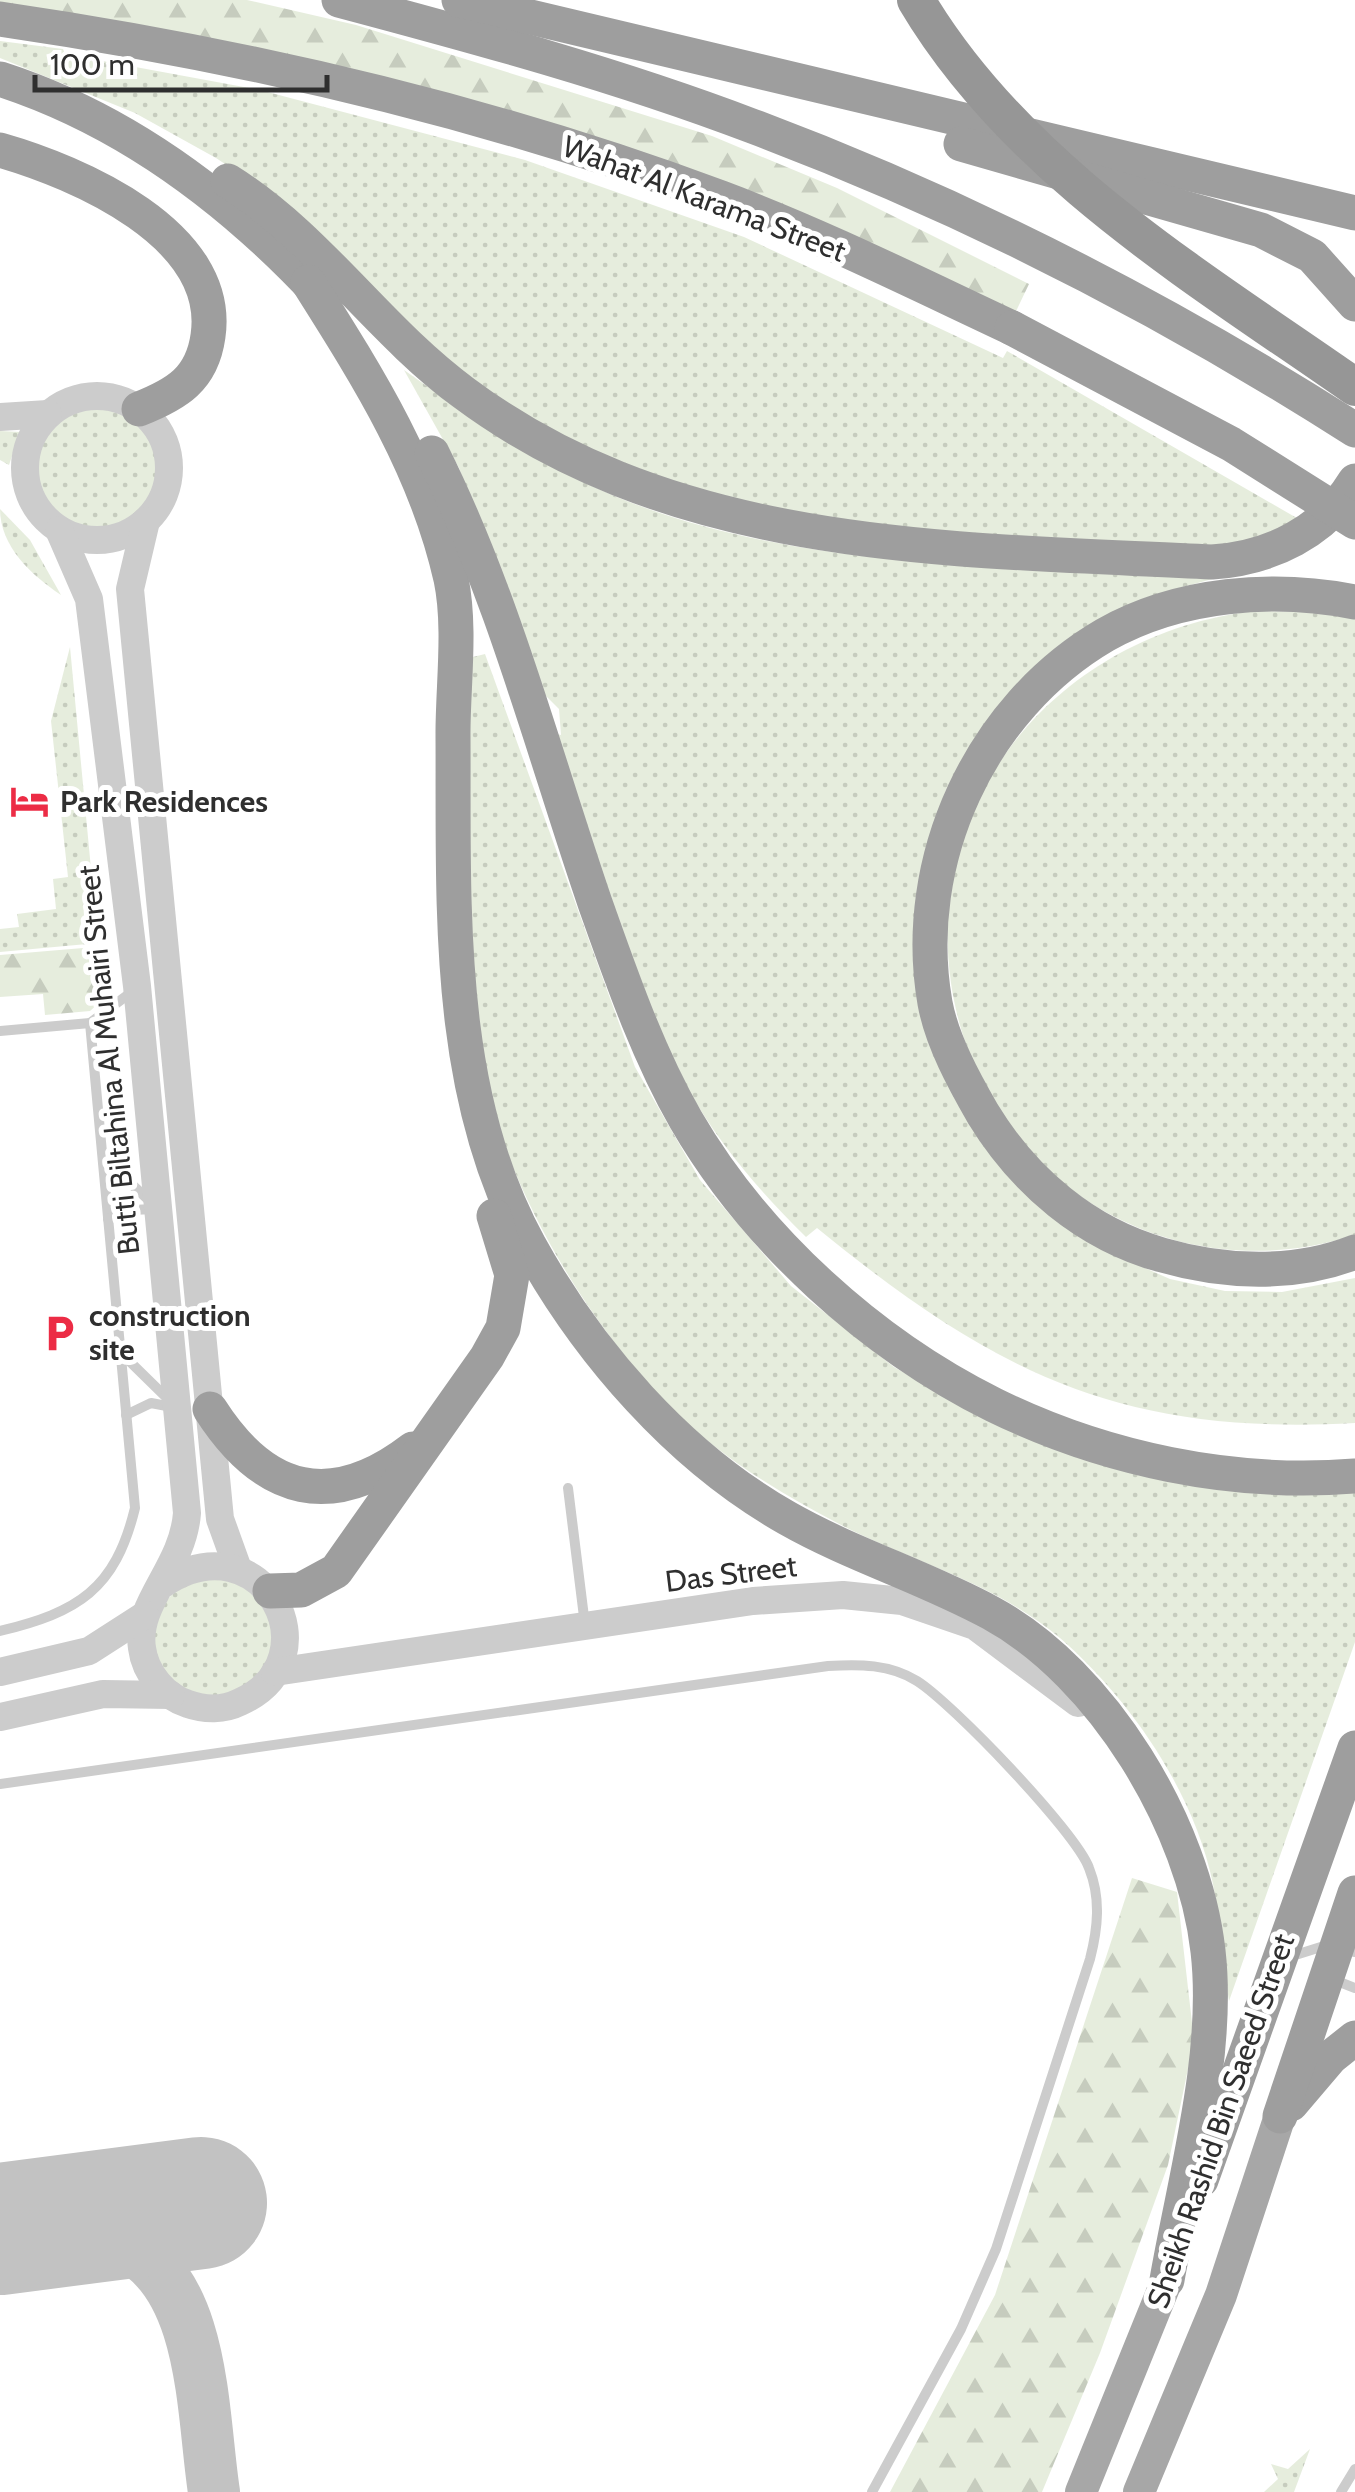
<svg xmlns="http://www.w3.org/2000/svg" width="1355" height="2492" viewBox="0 0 1355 2492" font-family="Cabin,sans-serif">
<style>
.grass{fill:url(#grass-dots)}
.forest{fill:url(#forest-firs)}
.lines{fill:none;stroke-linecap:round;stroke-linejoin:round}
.taxiway{stroke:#c2c2c2;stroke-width:52}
.runway{stroke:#c2c2c2;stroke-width:132}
.service{stroke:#ccc;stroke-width:10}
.tertiary{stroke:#ccc;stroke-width:28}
.primary{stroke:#a7a7a7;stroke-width:32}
.trunk{stroke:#9e9e9e;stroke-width:35}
.trunk-bridge{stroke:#9e9e9e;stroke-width:35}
.motorway-bridge{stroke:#969696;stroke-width:38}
.labels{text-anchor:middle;stroke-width:10;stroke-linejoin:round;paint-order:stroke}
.street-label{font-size:30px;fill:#2f2f2f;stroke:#fff}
.poi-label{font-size:30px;font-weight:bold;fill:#2f2f2f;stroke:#fff;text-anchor:start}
</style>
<defs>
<pattern id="grass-dots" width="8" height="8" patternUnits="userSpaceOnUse" patternTransform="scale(2.5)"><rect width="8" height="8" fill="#e6eddd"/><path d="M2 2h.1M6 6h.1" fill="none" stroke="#c6ccbe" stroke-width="1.8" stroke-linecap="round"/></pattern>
<pattern id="forest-firs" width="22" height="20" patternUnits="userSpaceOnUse" patternTransform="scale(2.5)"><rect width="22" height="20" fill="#e6eddd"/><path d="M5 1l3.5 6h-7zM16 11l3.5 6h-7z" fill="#c6ccbe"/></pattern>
</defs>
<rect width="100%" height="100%" fill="#fff"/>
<g class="grass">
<path d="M0,41L63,49L65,54L260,90L525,160L744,237L1003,358L1007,351L1302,521L1246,548L987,538L781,512L613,464L477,387L255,184L216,158L135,113L0,58Z"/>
<path d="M404,370C477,422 549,471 632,503C813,572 1025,566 1216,578L1161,593L1011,691L974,739L946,790L927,845L926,1020L1095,1246L1170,1279L1225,1291L1282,1292L1355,1278V1423C1120,1436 995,1373 817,1228L806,1237C760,1192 719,1144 688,1089C630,986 593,845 553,733L561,735L559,709L539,689L459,468Z"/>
<circle cx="98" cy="467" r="63"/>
<path d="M0,431L20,432L9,465L0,460Z"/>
<path d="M0,509L30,540L61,595C31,575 0,546 0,509Z"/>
<path d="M1254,611L1315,612L1355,619V1235C1168,1295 980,1179 951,983C923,789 1067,633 1254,611Z"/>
<path d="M70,647L98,943L0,952V929L19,927L17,914L56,909L53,879L68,877L51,721Z"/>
<path d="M485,654L635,1067L700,1180L791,1286L894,1367L973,1412L1355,1489V1642L1229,2001C1223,1962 1220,1922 1213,1884C1194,1792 1131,1700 1060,1638C998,1585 917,1563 845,1527C782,1495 715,1454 666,1403C587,1320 517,1204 488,1093C454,957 469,797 469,658Z"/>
<circle cx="213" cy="1637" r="59"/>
<path d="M1310,2449L1294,2492H1264L1278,2479L1271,2464L1288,2469Z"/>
</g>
<g class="forest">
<path d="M0,0H247L356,25L712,136L837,188L1029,284L1007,330L731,197L0,13Z"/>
<path d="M95,947L99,1003L90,1011L45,1015L43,994L0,997V955Z"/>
<path d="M1132,1878L1177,1892L1194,2040L1168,2165L1100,2353L1042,2492H890L995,2295Z"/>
</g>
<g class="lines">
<path class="taxiway" d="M44,2223C72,2229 101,2233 126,2246C206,2285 202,2415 214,2492"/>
<path class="runway" d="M0,2229L201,2203"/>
<g class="service">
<path d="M90,1023L133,991"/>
<path d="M0,1031L90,1023L135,1508C115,1590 78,1612 0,1631"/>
<path d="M103,1158L153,1204"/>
<path d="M108,1219L129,1210L157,1209"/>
<path d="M120,1352L171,1402"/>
<path d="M126,1415L151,1403L172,1407"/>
<path d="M568,1488L585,1625"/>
<path d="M0,1784L828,1666C859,1664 890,1664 917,1681C952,1703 1076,1832 1089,1868C1101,1898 1098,1928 1090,1959L996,2249L961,2329L872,2492"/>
<path d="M1289,1957L1324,1946L1355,1952"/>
<path d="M1332,1979L1355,1988"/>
<path d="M1341,2492L1355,2469"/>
</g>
<g class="tertiary">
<circle cx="97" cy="468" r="72"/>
<path d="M0,417L48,414"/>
<path d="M146,521L130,589L220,1519L238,1569"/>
<path d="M59,530L89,599L137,986L187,1513C183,1568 135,1603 142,1648C145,1673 165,1697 188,1704C205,1710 224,1710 240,1702C336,1659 263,1517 163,1584"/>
<path d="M0,1672L89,1651L145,1615"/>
<path d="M275,1672L753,1601L843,1595L902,1601L975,1626L1078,1703"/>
<path d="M0,1717L103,1694L171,1695"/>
</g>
<g class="primary">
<path d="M1081,2492L1167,2280"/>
<path d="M1139,2492L1221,2295L1280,2116"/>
</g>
<g class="trunk">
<path d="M339,0C478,37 618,75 752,126C963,205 1166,309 1355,430"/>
<path d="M459,0L1355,213"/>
<path d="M0,19C246,55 488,111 721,198C820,235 916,283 1012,328"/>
<path d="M0,79C127,120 232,200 322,297"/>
<path d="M961,144L1261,230L1312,256L1355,304"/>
<path d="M0,150C77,172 223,234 208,336C202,379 177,394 139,409"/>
<path d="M228,181C319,238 378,330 464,393C680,554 956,549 1212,562C1271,558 1324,532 1355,481"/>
<path d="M308,282C368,377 426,468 451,579C461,627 453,685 453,733C454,903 444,1091 529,1245C588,1352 679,1457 787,1518C852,1555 925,1577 991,1613C1103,1674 1194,1826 1208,1951C1220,2055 1185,2177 1167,2280"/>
<path d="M432,453C503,595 544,754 595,903C621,976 647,1052 686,1120C755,1239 871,1344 994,1405C1104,1459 1232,1486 1355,1476"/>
<path d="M1355,602C1274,586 1179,593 1105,635C980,708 910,861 935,1003C942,1041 964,1081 983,1114C1024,1181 1086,1234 1162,1255C1224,1273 1294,1276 1355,1252"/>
<path d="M210,1409C265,1495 332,1511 413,1449"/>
<path d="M270,1591L301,1590L336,1571L487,1357L503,1328L512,1275L494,1216"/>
<path d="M1291,2104L1331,2057L1355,2038"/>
<path d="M1280,2116L1355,1893"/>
<path d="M1201,2180L1355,1748"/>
</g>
<path class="trunk-bridge" d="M1012,328L1231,444L1355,522"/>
<path class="motorway-bridge" d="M916,0C1016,169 1198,277 1355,387"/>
</g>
<defs>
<symbol id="hotel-bare" viewBox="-9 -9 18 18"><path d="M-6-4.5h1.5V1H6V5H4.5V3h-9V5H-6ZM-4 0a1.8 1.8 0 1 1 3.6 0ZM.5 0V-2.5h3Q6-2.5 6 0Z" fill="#ec2c45" stroke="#fff" stroke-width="2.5" paint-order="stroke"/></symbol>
<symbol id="parking-bare" viewBox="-9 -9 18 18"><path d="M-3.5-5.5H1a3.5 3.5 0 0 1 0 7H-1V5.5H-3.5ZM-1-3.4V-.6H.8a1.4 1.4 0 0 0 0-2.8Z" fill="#ec2c45" stroke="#fff" stroke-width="2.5" paint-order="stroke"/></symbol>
</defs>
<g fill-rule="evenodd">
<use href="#hotel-bare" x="2" y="774" width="55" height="55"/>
<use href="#parking-bare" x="32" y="1306" width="55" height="55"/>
</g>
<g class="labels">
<g class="street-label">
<text transform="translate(704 199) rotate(21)" y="10">Wahat Al Karama Street</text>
<text transform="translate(109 1060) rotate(-96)" y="10">Butti Biltahina Al Muhairi Street</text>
<text transform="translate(731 1574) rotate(-7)" y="10">Das Street</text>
<text transform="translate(1221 2121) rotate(-71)" y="10">Sheikh Rashid Bin Saeed Street</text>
</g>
<g class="poi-label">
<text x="60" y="812">Park Residences</text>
<text x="89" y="1326">construction<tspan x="89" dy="34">site</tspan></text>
</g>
</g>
<path d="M35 75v15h292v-15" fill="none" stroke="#2f2f2f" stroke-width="5"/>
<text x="50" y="75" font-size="30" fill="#2f2f2f" stroke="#ffffff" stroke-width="8" paint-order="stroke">100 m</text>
</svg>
